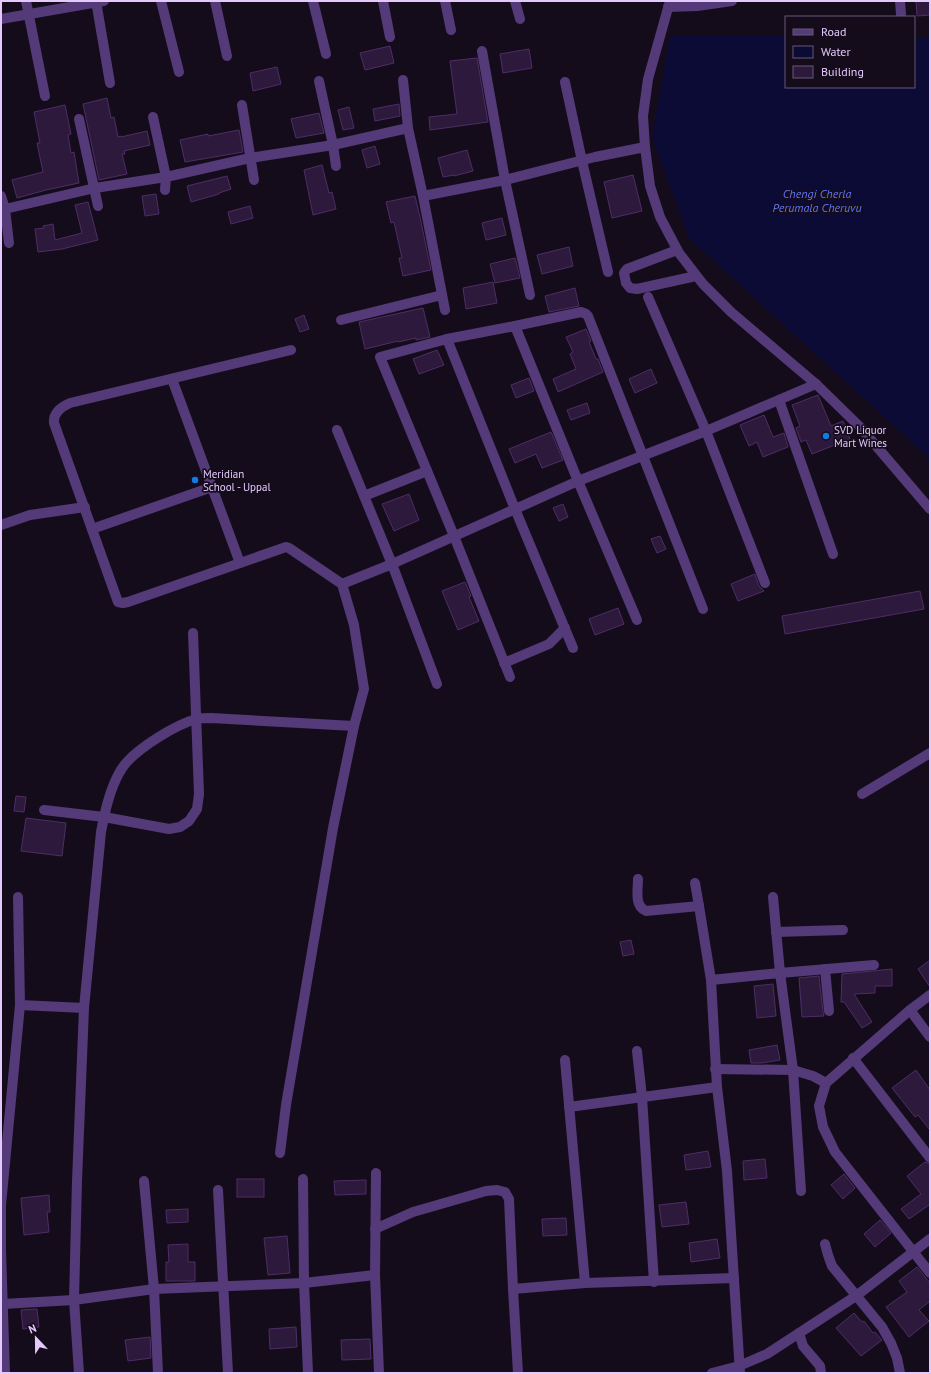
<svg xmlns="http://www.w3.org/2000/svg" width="931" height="1374" viewBox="0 0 931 1374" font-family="'PT Sans',sans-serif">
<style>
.water{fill:#0c0b36}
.building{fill:#2d193b;stroke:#4e2d66}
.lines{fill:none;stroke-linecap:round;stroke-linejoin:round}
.minor{stroke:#543a78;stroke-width:10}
.poi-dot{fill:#0d7ce5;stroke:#150c1b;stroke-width:1.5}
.labels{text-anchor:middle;stroke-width:3.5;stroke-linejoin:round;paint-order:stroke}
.poi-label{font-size:11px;fill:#e3c9fc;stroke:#150c1b;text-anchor:start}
.water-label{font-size:12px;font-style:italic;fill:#5d74f6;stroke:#150c1b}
</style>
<rect width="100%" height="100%" fill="#150c1b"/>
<path class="water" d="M670,35L786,36V87H914V37H930V459L689,238L652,137Z"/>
<g class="building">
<path d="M916,1H930V15L917,16Z"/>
<path d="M390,46L394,63L365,70L360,53Z"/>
<path d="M529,49L532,68L503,73L500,54Z"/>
<path d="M477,58L488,122L430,130L429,117L457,114L450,61Z"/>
<path d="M277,67L281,84L253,91L250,73Z"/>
<path d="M107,98L111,118L114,117L118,137L121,136V137L147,131L150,145L124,151L125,154H122L127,174L99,180L83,104Z"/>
<path d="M399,104L400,116L375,121L373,109Z"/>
<path d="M65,105L71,134L68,135L71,153L74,152L79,183L46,190L17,198L12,180L43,172L37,143H40L34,112Z"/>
<path d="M349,107L354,128L343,130L338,110Z"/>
<path d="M319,113L324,133L296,138L291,119Z"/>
<path d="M239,130L243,152L185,162L180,140L208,134V136Z"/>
<path d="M375,146L380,164L367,168L362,150Z"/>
<path d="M467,150L473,171L454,176V175L443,177L438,158Z"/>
<path d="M322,165L329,193L332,192L336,209L313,215L304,170Z"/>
<path d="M633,175L642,211L612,218L604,182Z"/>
<path d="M227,176L231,189L219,193V194L191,202L187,186Z"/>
<path d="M156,194L159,214L145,216L142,196Z"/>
<path d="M415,196L420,217L431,270L403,276L399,258H402L394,222L391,223L386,202Z"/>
<path d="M88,202L98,240L62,249L38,252L35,229L44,228L43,226L53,224L55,240L82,233L75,205Z"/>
<path d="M250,206L253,218L231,224L228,212Z"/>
<path d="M502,218L506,235L486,240L482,223Z"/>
<path d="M569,247L573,266L542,274L537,255Z"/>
<path d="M515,258L520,278L495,283L490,264Z"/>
<path d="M493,282L497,303L466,309L463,288Z"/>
<path d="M575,288L579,306L549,312L545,296Z"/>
<path d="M423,308L430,337L416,340V338L398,342V341L365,349L359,322Z"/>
<path d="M304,315L309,329L300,332L295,319Z"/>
<path d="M586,329L591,341L589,342L596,359H598L603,372L558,392L553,379L576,369L570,354L573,352L566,337Z"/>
<path d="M437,350L444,365L419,374L413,359Z"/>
<path d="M651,369L657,383L635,393L629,379Z"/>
<path d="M529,378L534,391L516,398L511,385Z"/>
<path d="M818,395L831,426L843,421L850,439L812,454L806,440L801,442L796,428L800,426L792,405Z"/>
<path d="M587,403L590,413L571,420L567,410Z"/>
<path d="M764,415L773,437L784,433L788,447L763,457L757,442L749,446L740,425Z"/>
<path d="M551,432L563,460L542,468L536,454L515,463L509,449Z"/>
<path d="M409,494L419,520L394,531L382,504Z"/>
<path d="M563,504L568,517L559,521L553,508Z"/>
<path d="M660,536L666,549L657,553L651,539Z"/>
<path d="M755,574L759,586L764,591L738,601L731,584Z"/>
<path d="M465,582L471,596L469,597L479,621L458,630L442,591Z"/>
<path d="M920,591L924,609L785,634L782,616Z"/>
<path d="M618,608L624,624L595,635L589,619Z"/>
<path d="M16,796L26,797L24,812L14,811Z"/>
<path d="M26,818L66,823L62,856L21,851Z"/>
<path d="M631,940L634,954L623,956L620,942Z"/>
<path d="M930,960V987L918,969Z"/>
<path d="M892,969V986H875V993L854,994L872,1022L862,1028L844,1002H841L842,974Z"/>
<path d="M819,976L823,1012L824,1016L802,1017L799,978Z"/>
<path d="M773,984L776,1016L757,1018L754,986Z"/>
<path d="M777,1045L780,1060L762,1063H751L749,1050Z"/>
<path d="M916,1070L930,1090V1130L918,1115L915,1117L892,1088Z"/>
<path d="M708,1151L711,1167L686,1170L684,1155Z"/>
<path d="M765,1159L767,1178L744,1180L743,1161Z"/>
<path d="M925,1162L930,1164V1206L929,1205L909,1219L901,1209L921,1194L907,1176Z"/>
<path d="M844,1174L855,1188L843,1199L831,1185Z"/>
<rect x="237" y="1179" width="27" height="18"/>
<path d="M366,1180V1194L335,1195L334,1181Z"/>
<path d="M49,1195L50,1212H47L49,1232L24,1235L21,1198Z"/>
<path d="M686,1202L689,1224L662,1227L659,1205Z"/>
<path d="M188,1209V1222L167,1223L166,1210Z"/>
<path d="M566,1218L567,1235L543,1236L542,1219Z"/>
<path d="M880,1220L891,1233L875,1247L864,1234Z"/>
<path d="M287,1236L290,1273L268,1275L264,1238Z"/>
<path d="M717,1239L720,1258L691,1262L689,1243Z"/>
<path d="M188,1244V1262H195V1281H166V1262H169L168,1245Z"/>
<path d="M917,1267L930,1283V1301L919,1310L929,1321L909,1337L886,1307L907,1292L899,1281Z"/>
<path d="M37,1309L39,1327L23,1329L21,1310Z"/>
<path d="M854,1313L862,1322L864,1321L873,1333L875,1332L882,1340L861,1356L836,1328Z"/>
<path d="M296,1327L297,1347L270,1349L269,1329Z"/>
<path d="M150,1337L151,1358L128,1361L125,1340Z"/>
<path d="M370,1339L371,1359L342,1360L341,1340Z"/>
</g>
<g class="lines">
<g class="minor">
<path d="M26,1L45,96"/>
<path d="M96,1L110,83"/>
<path d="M161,1L179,72"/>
<path d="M215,1L227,56"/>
<path d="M313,1L326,54"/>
<path d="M383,1L390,37"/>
<path d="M445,1L451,30"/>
<path d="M515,1L520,19"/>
<path d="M670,1L648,79L643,116L645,147L650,186L660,217L679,253L703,284L731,312L816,384L860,427L930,509"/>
<path d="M900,1L901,14"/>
<path d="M668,7L697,6L732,1"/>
<path d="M1,19L104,1"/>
<path d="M482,51L505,180L530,295"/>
<path d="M403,80L408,128"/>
<path d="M319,81L333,145L336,166"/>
<path d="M565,82L582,161L608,272"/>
<path d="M242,105L254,180"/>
<path d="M153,117L166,177L165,190"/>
<path d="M79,119L98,206"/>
<path d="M1,196L5,209L9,243"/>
<path d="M423,196L445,310"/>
<path d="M5,209L95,188L166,177L250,158L333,145L408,128L423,196L505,180L595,157L645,147"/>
<path d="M677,250L627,269L624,273L626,283L630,288L637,289L696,276"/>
<path d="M648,297L706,431L765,583"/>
<path d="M341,320L442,295"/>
<path d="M515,326L581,312L586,314L588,316L703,609"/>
<path d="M447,339L515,509L573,648"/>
<path d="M172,379L240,563"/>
<path d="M779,400L833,554"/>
<path d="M337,430L392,564L437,684"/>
<path d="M364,496L427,471"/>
<path d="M1,525L30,515L85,507"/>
<path d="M92,529L212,487"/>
<path d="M342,584L392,564L578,481L706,431L816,384"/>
<path d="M193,633L199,794L197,809L189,821L180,827L169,829L104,817C108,799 114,777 126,763C140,747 175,725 196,719C201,718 206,718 211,718L354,726"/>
<path d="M504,663L549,644L565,628"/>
<path d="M510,677L454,536L380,357L447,339L515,326L578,481L637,620"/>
<path d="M862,794L930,753"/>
<path d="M44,810L104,817L101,832L84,1008L77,1181L74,1300L79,1373"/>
<path d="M638,879C638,890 634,906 646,911L699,906L711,980L717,1087L727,1171L740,1373"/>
<path d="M695,883L699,906"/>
<path d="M773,897L780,973L874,965"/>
<path d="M776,932L843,930"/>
<path d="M825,969L829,1011"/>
<path d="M711,980L780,973L793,1070L801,1191"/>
<path d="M930,995L910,1010L826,1083L819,1106L823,1127L835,1152L930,1273"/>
<path d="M20,1005L84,1008"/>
<path d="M910,1010L930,1037"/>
<path d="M637,1051L642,1097L654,1282"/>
<path d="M853,1058L930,1158"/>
<path d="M565,1060L585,1283"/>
<path d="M715,1069L793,1070L813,1076L826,1083"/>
<path d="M569,1107L717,1087"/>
<path d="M280,1153L286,1105L333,828L354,726L364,689L354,625L342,584L289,548L286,547L128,602L123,603L118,602L54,423C53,413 61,407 70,403L291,350"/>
<path d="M376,1173L375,1275L379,1373"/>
<path d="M303,1179L304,1283L308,1373"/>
<path d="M144,1181L154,1289L158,1373"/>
<path d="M218,1190L228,1373"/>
<path d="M375,1229L413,1212L486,1191L497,1190L505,1192L509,1199L513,1289L518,1373"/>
<path d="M825,1244L828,1255L832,1266L882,1327L891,1343L897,1358L900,1373"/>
<path d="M513,1289L585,1283L734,1278"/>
<path d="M3,1304L74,1300L154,1289L304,1283L375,1275"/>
<path d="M799,1333L803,1346L820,1366L821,1373"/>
<path d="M5,1373L1,1251V1205L20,1005L18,897"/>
<path d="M712,1373L739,1366L767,1354L856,1296L930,1239"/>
</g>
</g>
<g class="poi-dot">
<circle cx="826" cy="436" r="4"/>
<circle cx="195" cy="480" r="4"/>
</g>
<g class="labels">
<g class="poi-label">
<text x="834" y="434">SVD Liquor<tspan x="834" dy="13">Mart Wines</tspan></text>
<text x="203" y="478">Meridian<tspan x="203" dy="13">School - Uppal</tspan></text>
</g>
<g class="water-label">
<text x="817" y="198">Chengi Cherla<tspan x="817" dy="14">Perumala Cheruvu</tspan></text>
</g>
</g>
<rect width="931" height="1374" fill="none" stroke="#e3c9fc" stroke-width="4"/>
<rect x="785" y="16" width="130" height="72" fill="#150c1b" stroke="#675875"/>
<rect x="793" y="29" width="20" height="6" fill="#543a78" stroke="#675875"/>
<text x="821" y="36" font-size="12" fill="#e3c9fc">Road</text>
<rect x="793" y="46" width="20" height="12" fill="#0c0b36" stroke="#675875"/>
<text x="821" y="56" font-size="12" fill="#e3c9fc">Water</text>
<rect x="793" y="66" width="20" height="12" fill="#2d193b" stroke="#675875"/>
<text x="821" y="76" font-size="12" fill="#e3c9fc">Building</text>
<g transform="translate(36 1338) rotate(338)" stroke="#150c1b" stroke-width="3" paint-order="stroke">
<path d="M0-3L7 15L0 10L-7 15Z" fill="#e3c9fc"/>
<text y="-6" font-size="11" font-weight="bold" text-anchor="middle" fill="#e3c9fc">N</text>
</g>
</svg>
